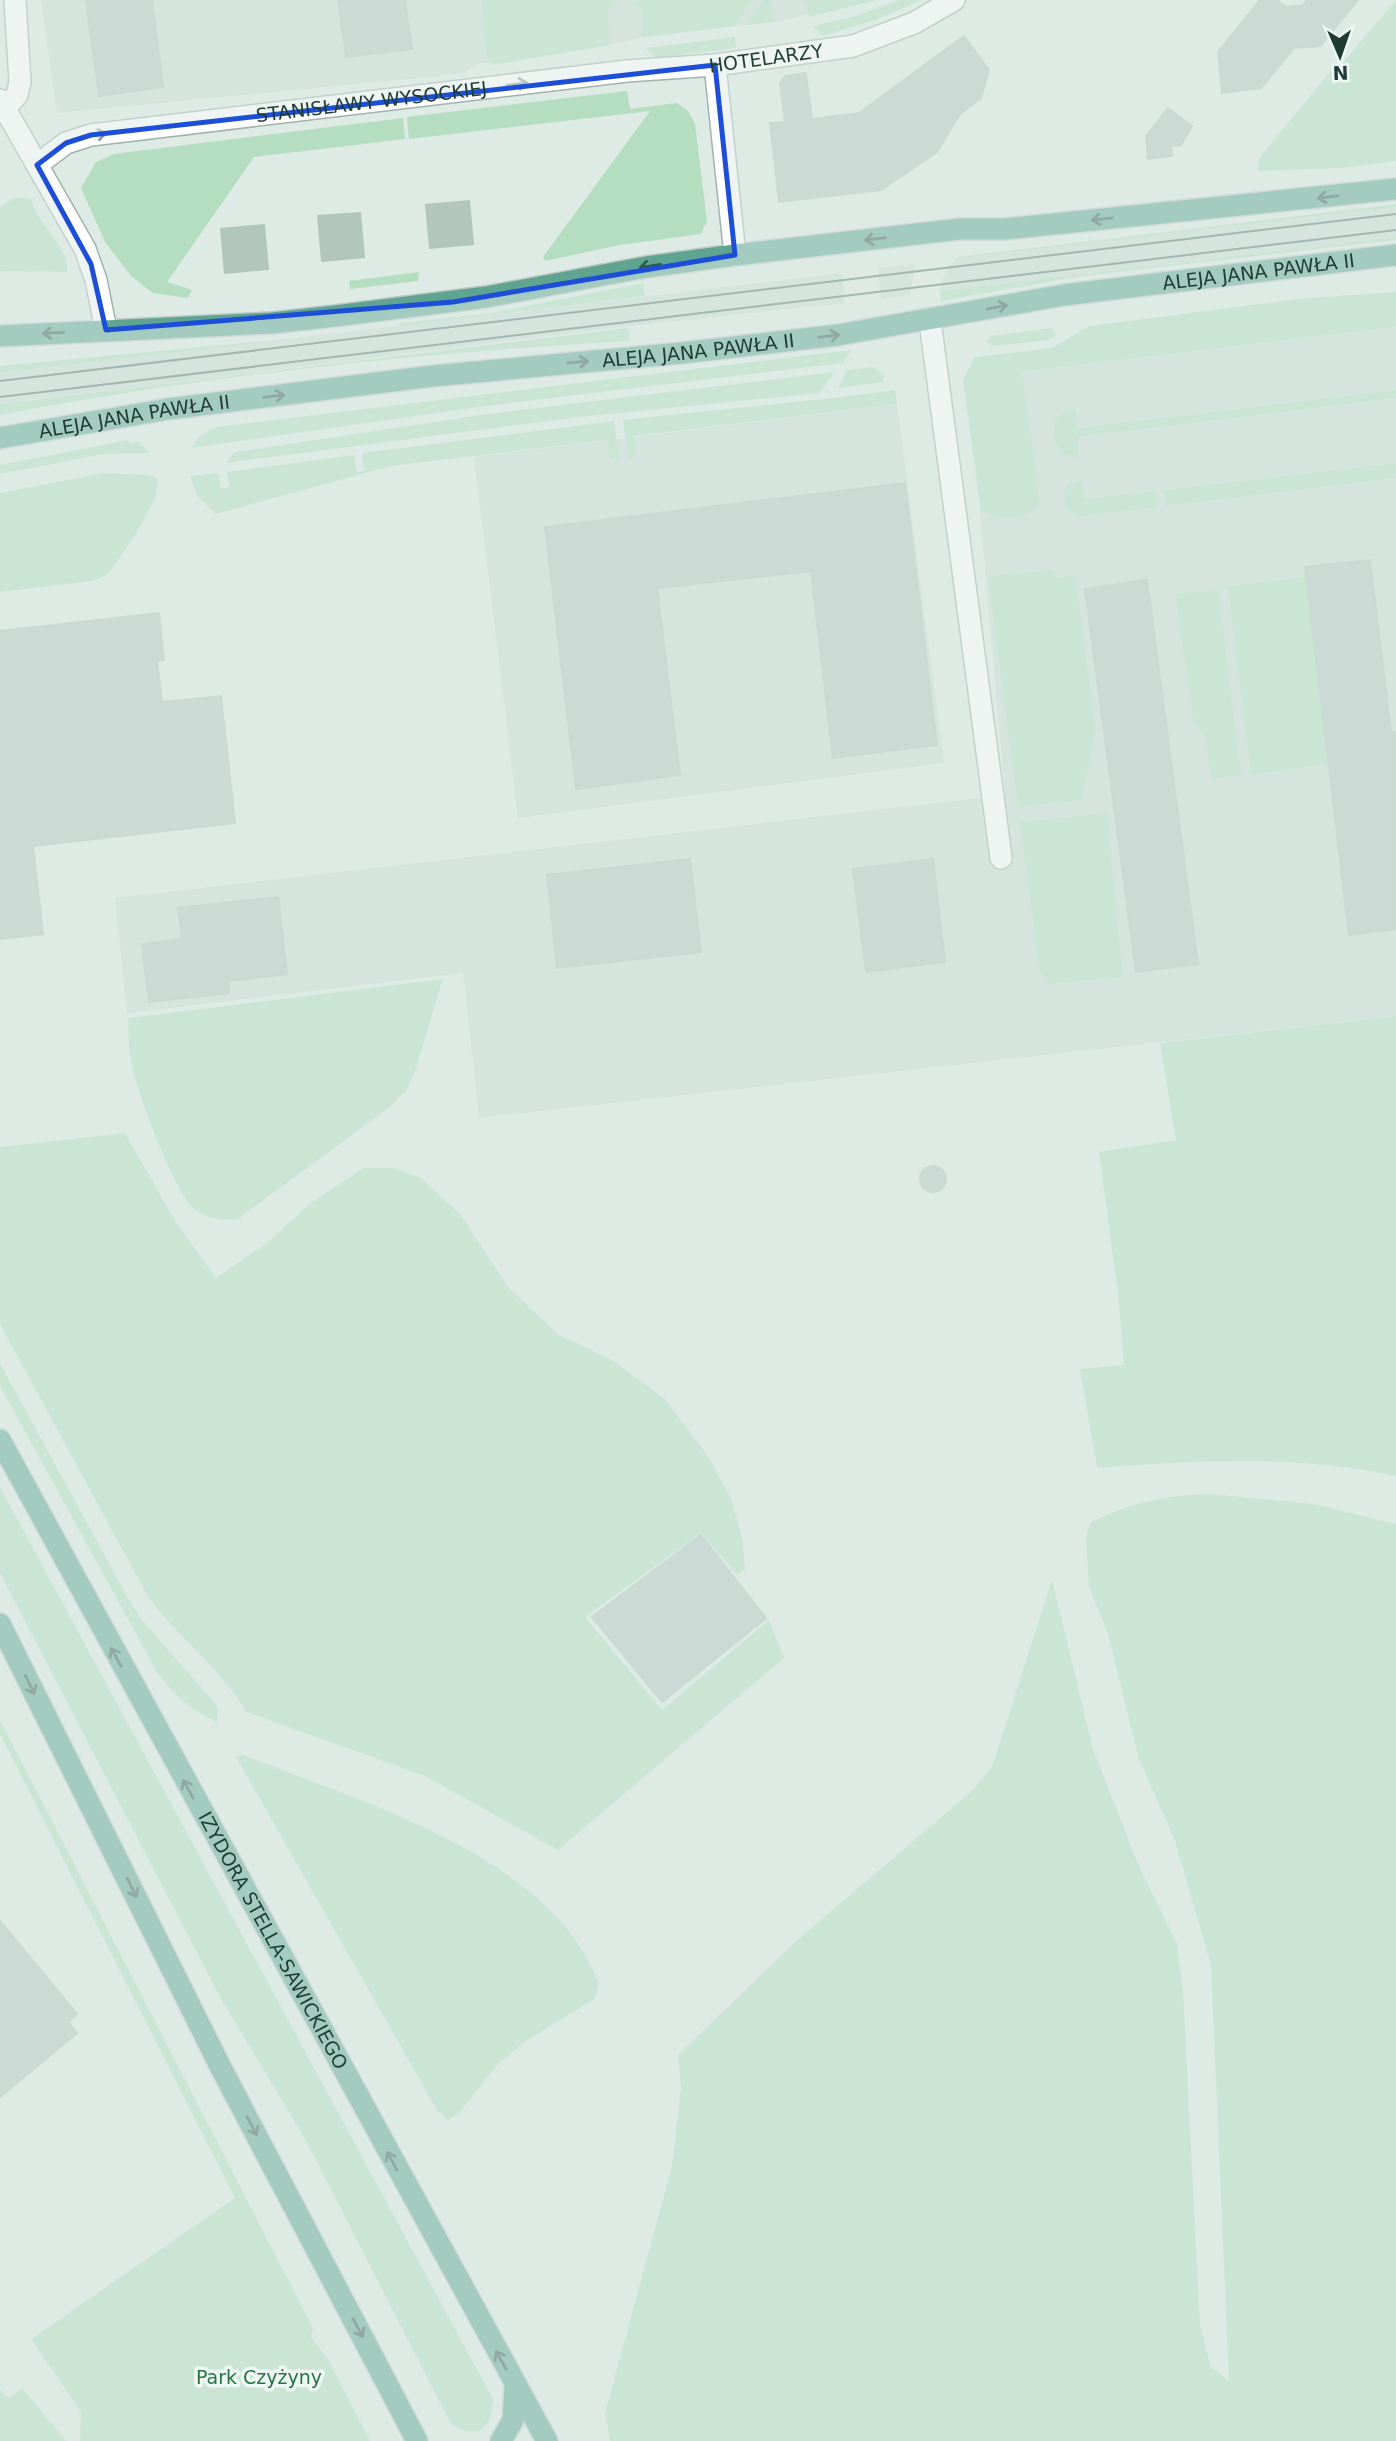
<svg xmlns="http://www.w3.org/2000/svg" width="1396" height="2441" viewBox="0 0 1396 2441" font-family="'DejaVu Sans',sans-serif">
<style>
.built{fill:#ccdbd4}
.green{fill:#b4debf}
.building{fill:#b3c6be;stroke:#b0c5bc;stroke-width:2}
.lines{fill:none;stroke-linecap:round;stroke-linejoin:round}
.minor-casing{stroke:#a1b3ac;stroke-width:24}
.major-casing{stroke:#c0c8c6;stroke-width:24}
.minor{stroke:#fff;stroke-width:21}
.major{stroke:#5ea491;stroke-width:21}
.tram{stroke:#58786f;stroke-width:2}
.oneway{stroke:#8e9e99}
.oneway2{stroke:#315b4f}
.marked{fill:none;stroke:#1d4ed8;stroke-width:5;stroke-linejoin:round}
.labels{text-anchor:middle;stroke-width:7;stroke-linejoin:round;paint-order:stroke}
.street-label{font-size:19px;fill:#1e3c33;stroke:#eef7f3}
.park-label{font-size:19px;fill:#257543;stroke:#eef7f3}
</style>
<rect width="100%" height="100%" fill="#deebe5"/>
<g class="built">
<path d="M41,0H862L782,21L643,37L603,47L478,64L461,74L57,113Z"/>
<path d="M1396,207V237L940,291L945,273L955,259Z"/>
<path d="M915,264L910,295L881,299L878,268Z"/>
<path d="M842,273L845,303L629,326L0,404V373Z"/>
<path d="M1396,327V1016L479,1118L463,973L127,1013L115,898L1005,795L979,502L963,379Z"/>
<path d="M897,404L944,763L518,818L474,457Z"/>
</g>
<g class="green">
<path d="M481,0H614V6L608,7L609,45L493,65L487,58Z"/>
<path d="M635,0H753L735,26L643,37L642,7L635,5Z"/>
<path d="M763,0H770L775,22L747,25Z"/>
<path d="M804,0H877L809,17Z"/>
<path d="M899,0H922L878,19L823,36L813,26L853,17Z"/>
<path d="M1396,0V161L1341,168L1257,171L1260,157L1329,73L1340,66Z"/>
<path d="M735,37L736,48L655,58L646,48Z"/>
<path d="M627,91L630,109L677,103L688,111L695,124L707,221L701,234L620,245L545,261L543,257L650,111L409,139L407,117Z"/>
<path d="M403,118L405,139L254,157L167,282L192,290L188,298L153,293L131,276L105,242L81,188L96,162L114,154Z"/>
<path d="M15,197L31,199C37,225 69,244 67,272L0,271V207Z"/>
<path d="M1396,204V207L955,259L958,257Z"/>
<path d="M1396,237V240L1082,276L941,301L940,291Z"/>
<path d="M419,272L418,281L350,289L349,281Z"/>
<path d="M643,283L645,296L400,326L399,323L486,314Z"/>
<path d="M1396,292V327L1022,372L1040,504C1029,520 995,523 981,508L963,379L975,357L1052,348L1089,326L1308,298Z"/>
<path d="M628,328L630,341C419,353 208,375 0,415V404Z"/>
<path d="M1052,328L1056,336L1047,340L993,346L986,342L991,336Z"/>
<path d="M306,337L0,373V366Z"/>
<path d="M851,350L843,363L486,406L191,448L200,436L216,427Z"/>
<path d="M874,367L884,376L883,382L838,388L847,370Z"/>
<path d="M835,372L819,393L579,417L226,463L235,452L488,414Z"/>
<path d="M895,390L897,404L634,436L636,456L628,458L623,420C714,409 804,403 895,390Z"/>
<path d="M1396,390V398L1078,437L1079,459L1063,454L1053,440L1055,419L1075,408L1078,428Z"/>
<path d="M614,421L619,458L610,460L608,440L391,466L216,514L197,495L190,476L218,473L221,489L229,487L227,472L354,455L357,472L364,471L362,453Z"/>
<path d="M128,440L132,444L137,441L150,453L103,454L0,474V465Z"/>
<path d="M1396,463V478L1166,506L1164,490Z"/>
<path d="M103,473L149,475L158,479L155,499L134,537L107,575L92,581L0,592V493Z"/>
<path d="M1082,480L1084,499L1156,491L1158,507L1077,517L1064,505L1066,485Z"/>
<path d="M1053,570L1055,578L1075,575L1096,730L1081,800L1018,807L988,576Z"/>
<path d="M1306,577L1329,764L1251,775L1228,586Z"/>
<path d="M1218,589L1241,775L1211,779L1206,738L1194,723L1175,594Z"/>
<path d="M1107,813L1123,977L1049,984L1040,972L1020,822Z"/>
<path d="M443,979L415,1071L406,1091L387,1109L238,1219C221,1221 207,1219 193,1208C175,1192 134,1086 131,1060C128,1046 129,1032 128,1018Z"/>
<path d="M1396,1016V1476C1297,1454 1197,1461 1097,1468L1080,1369L1124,1365L1118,1294L1099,1152L1176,1140L1160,1043Z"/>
<path d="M125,1133L176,1222L216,1278L268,1242L312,1202L364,1168H393L421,1178L460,1214L509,1288L559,1335L612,1360L664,1398L708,1456L731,1499L742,1537L745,1570L737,1575L701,1533L585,1617L662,1710L769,1620L784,1658L558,1850L425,1776L246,1712C221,1667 176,1637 147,1595L0,1324V1147Z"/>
<path d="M0,1363L129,1600L141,1619L213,1701L218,1709L217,1722C191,1711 174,1695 157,1672L0,1386Z"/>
<path d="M0,1487L493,2399C492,2429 478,2441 451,2424L305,2139L221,1999L0,1573Z"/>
<path d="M1209,1494L1314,1504L1396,1524V2441H610L605,2413L672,2166L681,2088L678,2055L794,1943L973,1790L992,1767L1052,1580L1093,1749L1138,1864L1177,1944L1183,1991L1200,2325L1211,2367L1229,2381L1211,1965L1174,1838L1139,1759L1108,1634L1089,1587L1086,1538L1090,1523C1129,1503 1166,1495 1209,1494Z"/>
<path d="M0,1720L313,2328L311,2337L329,2361L370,2441H80L81,2412L31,2339L235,2198L0,1734Z"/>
<path d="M243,1755C362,1803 550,1854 599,1984L594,1999L526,2041L498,2064L458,2114L448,2120L437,2110L236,1757Z"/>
<path d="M22,2388L66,2441H0V2390L9,2398Z"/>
</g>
<g class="building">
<path d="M86,0H152L163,87L99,96Z"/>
<path d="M338,0H405L412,49L346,57Z"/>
<path d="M1260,0H1277L1286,7L1303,5L1307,0H1358L1320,46L1294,48L1261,88L1222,93L1218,52Z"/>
<path d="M964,36L989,70L981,98L960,114L937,152L881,190L779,202L770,123L785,122L780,83L785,76L806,73L812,119L859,113Z"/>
<path d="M1168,108L1192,126L1181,145L1171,146L1172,156L1148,159L1146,136Z"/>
<path d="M469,201L473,244L430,248L426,205Z"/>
<path d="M360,213L364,257L322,261L318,216Z"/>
<path d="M264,225L268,269L225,273L221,229Z"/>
<path d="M905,483L937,745L833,758L811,571L657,588L680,775L576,789L545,527Z"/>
<path d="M1370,560L1391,733L1396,732V929L1349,935L1305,567Z"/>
<path d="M1147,580L1198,964L1136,972L1085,589Z"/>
<path d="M159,613L164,660L157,661L162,702L221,696L235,823L33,846L43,934L0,939V631Z"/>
<path d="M690,859L701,952L557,968L547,875Z"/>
<path d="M933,859L945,962L866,972L853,869Z"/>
<path d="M278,897L287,974L228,981L229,993L149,1002L142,944L182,939L178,908Z"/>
<circle cx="933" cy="1179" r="13"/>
<path d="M701,1535L766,1618L662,1702L592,1617Z"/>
<path d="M0,1921L77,2014L68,2022L77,2033L0,2097Z"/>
</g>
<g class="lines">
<defs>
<g id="minor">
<path d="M715,65L735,255"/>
<path d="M0,100L85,249L96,280L106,330"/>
<path d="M5,109L17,95L20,82L15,0"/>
<path id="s1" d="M37,165L66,143L91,135L627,71L715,65L853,46L914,23L954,0"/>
<path d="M930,321L1001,858"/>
</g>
<g id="major">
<path d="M0,336L272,323L335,316L486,297L646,267L735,255L960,229H1005L1396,189"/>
<path id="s2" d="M0,438L168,409L433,376L682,353L838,335L1064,295L1396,255"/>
<path id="s3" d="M0,1440L547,2441"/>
<path d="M0,1624L220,2066L417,2441"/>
<path d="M501,2441L513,2420L515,2387"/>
</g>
</defs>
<use href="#minor" class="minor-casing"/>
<use href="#major" class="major-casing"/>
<use href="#minor" class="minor"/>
<use href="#major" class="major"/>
<g class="tram">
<path d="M0,381L1396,214"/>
<path d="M0,397L1396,230"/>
</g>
</g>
<defs><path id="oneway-shaft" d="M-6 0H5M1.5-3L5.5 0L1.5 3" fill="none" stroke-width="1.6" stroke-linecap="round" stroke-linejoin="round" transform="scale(1.75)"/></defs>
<g class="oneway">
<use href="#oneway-shaft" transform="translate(517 84) rotate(-7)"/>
<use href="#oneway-shaft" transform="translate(96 135) rotate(-9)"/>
</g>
<g class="oneway2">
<use href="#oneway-shaft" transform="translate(1328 197) rotate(173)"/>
<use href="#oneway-shaft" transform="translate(1102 219) rotate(174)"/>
<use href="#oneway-shaft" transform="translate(875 239) rotate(174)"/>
<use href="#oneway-shaft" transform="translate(650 266) rotate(171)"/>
<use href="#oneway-shaft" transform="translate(997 307) rotate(-11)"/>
<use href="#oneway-shaft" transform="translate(53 333) rotate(177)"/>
<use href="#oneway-shaft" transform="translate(829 336) rotate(-7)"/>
<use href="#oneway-shaft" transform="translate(578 362) rotate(-5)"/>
<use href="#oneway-shaft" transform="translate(274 396) rotate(-7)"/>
<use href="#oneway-shaft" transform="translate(116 1657) rotate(-119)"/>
<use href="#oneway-shaft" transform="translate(30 1685) rotate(64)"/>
<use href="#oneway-shaft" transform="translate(188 1789) rotate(-119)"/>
<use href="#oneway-shaft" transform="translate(132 1888) rotate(64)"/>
<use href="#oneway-shaft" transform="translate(252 2126) rotate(62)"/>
<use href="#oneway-shaft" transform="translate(392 2161) rotate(-119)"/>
<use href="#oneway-shaft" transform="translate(358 2328) rotate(62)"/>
<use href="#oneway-shaft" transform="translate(501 2360) rotate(-119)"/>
</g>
<path d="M0 0H1396V2441H0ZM715,65L735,255L453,302L106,330L91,264L37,165L66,143L91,135Z" fill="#deebe5" fill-opacity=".55" fill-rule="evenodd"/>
<path class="marked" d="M715,65L735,255L453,302L106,330L91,264L37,165L66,143L91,135Z"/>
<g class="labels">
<g class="street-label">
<text dy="7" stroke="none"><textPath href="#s1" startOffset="742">HOTELARZY</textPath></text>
<text dy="7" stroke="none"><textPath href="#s1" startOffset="345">STANISŁAWY WYSOCKIEJ</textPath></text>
<text dy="7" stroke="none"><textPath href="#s2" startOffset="1270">ALEJA JANA PAWŁA II</textPath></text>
<text dy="7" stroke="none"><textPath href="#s2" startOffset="704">ALEJA JANA PAWŁA II</textPath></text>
<text dy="7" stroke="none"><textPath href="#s2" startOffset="136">ALEJA JANA PAWŁA II</textPath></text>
<text dy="7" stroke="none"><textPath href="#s3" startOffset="570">IZYDORA STELLA-SAWICKIEGO</textPath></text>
</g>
<g class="park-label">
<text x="259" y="2384">Park Czyżyny</text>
</g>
</g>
<g transform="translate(1340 56) rotate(178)" stroke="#eef7f3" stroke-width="5" paint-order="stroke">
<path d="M0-5L12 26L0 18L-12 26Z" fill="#1e3c33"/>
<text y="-10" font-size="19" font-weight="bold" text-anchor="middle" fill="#1e3c33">N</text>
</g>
</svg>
